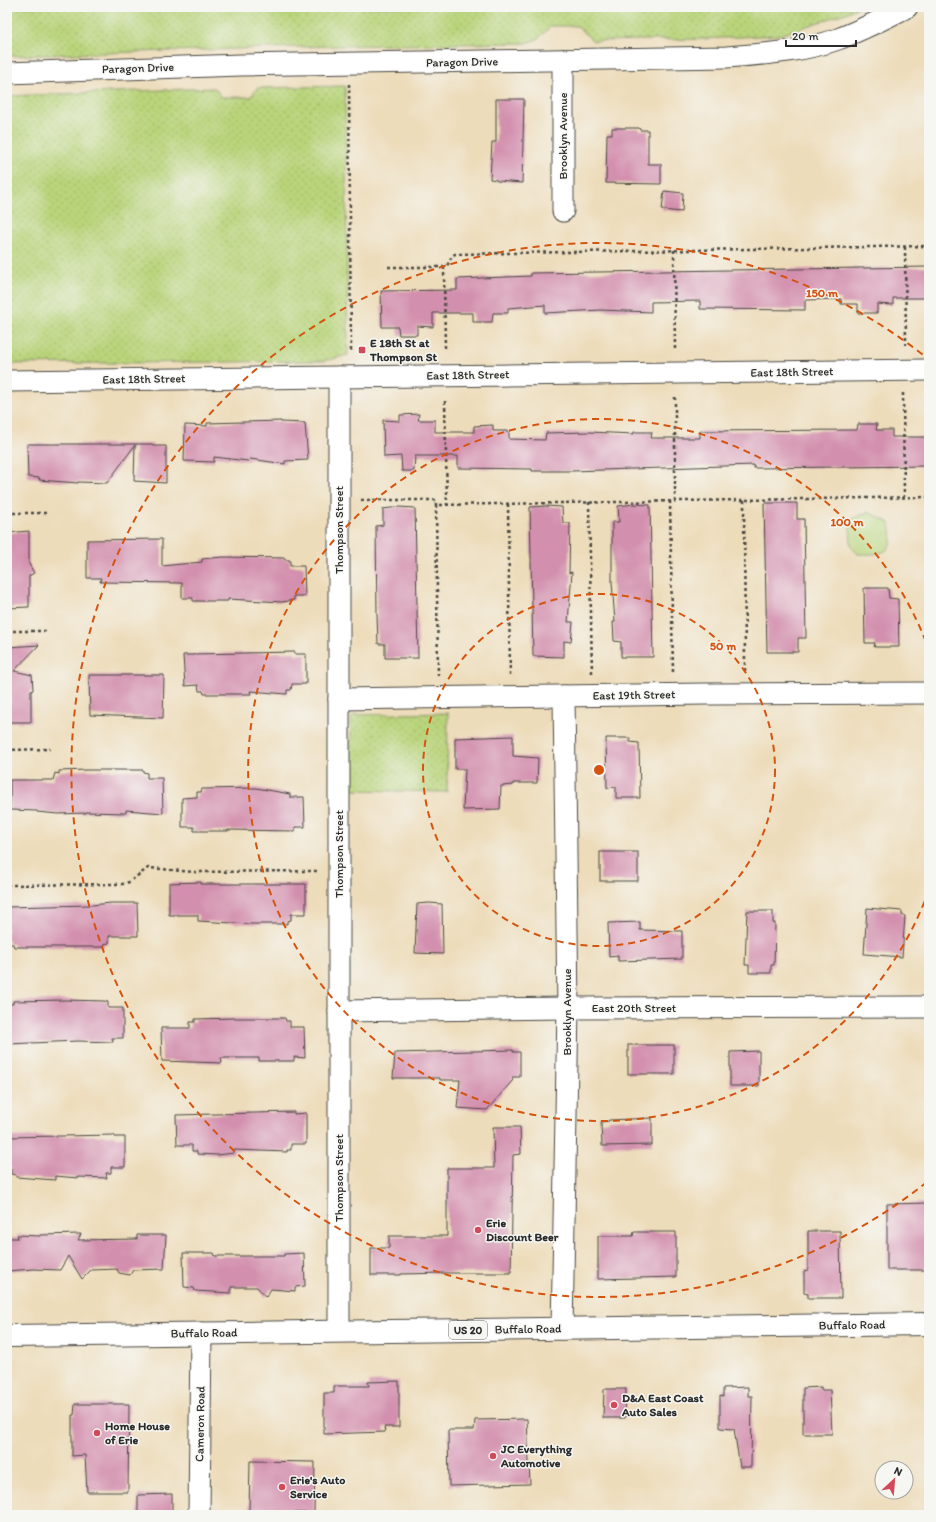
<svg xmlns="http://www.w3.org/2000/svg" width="936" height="1522" viewBox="0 0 936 1522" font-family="Itim,sans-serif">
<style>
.grass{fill:url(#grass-dots);stroke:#728052}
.green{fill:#b9d47a;stroke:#728052}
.building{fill:#d390ae}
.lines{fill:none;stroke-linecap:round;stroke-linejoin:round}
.street-casing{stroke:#484640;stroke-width:23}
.primary-casing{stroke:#484640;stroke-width:24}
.path{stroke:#484640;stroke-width:2.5;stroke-dasharray:3 3;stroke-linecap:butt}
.street{stroke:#fff;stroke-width:21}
.primary{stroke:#fff;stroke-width:22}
.ring{fill:none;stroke:#d5540f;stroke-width:2;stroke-dasharray:7 5}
.poi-dot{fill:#d1495b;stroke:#f6f6f2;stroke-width:1.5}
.labels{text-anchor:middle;stroke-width:3;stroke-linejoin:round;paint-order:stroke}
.shield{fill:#f6f6f2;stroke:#686867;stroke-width:1}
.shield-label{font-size:11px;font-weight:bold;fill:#2b2b2b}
.street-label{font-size:12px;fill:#2b2b2b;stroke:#f6f6f2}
.poi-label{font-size:12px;font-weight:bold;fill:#2b2b2b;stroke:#f6f6f2;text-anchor:start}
.centre{fill:#d5540f;stroke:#f6f6f2;stroke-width:2}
.ring-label{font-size:12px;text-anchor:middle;font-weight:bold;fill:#d5540f;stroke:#f6f6f2;stroke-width:3;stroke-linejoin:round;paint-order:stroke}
</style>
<defs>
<pattern id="grass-dots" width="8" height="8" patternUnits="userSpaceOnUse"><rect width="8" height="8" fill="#b9d47a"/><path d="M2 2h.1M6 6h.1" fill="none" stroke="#9fb66a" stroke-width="1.8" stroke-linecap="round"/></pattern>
</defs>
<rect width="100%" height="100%" fill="#f6f6f2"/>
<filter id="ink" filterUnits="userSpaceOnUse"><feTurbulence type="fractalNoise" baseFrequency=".025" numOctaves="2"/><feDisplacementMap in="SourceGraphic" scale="8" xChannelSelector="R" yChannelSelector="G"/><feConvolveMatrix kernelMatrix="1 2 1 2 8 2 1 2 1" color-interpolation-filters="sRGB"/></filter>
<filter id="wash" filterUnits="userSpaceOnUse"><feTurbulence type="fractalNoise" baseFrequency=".012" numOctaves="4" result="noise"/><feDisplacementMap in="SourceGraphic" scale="16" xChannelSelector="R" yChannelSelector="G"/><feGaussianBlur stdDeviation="0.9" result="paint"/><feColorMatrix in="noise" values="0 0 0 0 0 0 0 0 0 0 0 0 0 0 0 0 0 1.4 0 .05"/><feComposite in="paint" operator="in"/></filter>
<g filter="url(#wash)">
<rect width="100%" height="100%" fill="#eddcba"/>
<g class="grass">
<path d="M7,7H859L846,13L780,35L703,39L593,41L577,26H551L538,39L526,43L332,46L7,56Z"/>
<path d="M345,86L348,355L324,361L7,364V96L215,88L221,97H251L257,88Z"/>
<path d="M448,713L447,792L350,790L351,718L354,715Z"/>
</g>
<path class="green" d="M868,512L890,523C891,530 893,540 890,545C886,556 868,554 858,554L851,547L850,525L853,518Z"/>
<g id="blocks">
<g class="building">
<path d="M496,99H524L522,183L497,181V180L490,179L492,142H496Z"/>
<path d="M612,128H639L640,130H648V164H661V184L606,183L607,134H612Z"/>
<path d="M664,191L683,193L682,212L662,210Z"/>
<path d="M929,267V298H893V305L877,304V313H858V304H841V299L805,300V310L700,309V301L651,302V312L601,310L545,313V305L508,308V313H493L492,322H473V313H433V327L417,326V335H399L398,327H382L381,291L457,290V279L531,276V273Z"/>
<path d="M419,414L418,420H435V432H474V426L493,425V431H509V439L545,440L546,433L589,432L634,434V432H652L651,438H700V431L857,430L858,424H877L876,430H892V437H929V466L754,468V465L572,471H532V469L458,468V456H415L414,471H402L401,456L384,457L383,420L400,421V415Z"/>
<path d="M281,421V422L305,423L308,460L285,461V464L250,459L248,461L214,457V462L184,461L185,425L207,426V423Z"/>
<path d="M27,444H152L153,446H166V483L134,481L135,445L107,483L78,482V483L39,480L40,478L28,477Z"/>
<path d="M764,503H797V519H804L806,638H798V652H767Z"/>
<path d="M634,504L650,505L653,657H621V642L614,641L613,622H615L612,582V522H619L618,506Z"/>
<path d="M546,506L562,507L563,523H570L569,573L572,572L568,622H573L571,642L564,641V657L533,656L530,507Z"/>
<path d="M399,507L415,508L418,658H385V644H378L377,615L376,526L383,525V509Z"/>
<path d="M29,531V564L34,573L29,576V607L7,608V533Z"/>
<path d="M162,539V566L202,562V559L223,557L285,558V560H290V566H304L305,596H294V600L282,602L228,599V601H193V598H182V583L100,582L101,578H87V540Z"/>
<path d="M864,588H888L889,598L898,599L899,647H874L875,643H865Z"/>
<path d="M39,645L14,671L32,675L33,690L31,691V722H7V647Z"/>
<path d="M295,652V654H306V684H292L291,690H287V694L250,691L251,694H204L203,691H199L198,685L185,686L183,655H194V654Z"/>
<path d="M89,675H164L163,718L90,715Z"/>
<path d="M513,736V756L538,758L537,783H513V785L501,786L500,809L463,810L465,769H455V738Z"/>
<path d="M606,738H630V742L639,743L640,798H616V787L607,788Z"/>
<path d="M87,770H143V772L147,773V778H162L163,813L126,810V813L86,812V813L58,814L37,812V811L10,810V780H53L55,773L59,774V771Z"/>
<path d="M256,788L290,794V797H304L305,827H295V831L228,830V831H194V827H182V798L197,797V792H201L202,789Z"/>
<rect x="600" y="852" width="38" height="29"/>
<path d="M201,882V884H306V914H291V920L287,921V924H250L198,921V915H169V883Z"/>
<path d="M111,903H137L138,936H109V943L104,944V947H14L13,944H9V939H7V907L92,905Z"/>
<path d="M429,903L442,904L443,954L415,953L417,904Z"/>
<path d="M867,908L902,911V915L905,916L902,957L864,954Z"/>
<path d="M747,911H773V923H775L774,965H771V973H749V965H745Z"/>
<path d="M640,922V930L682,931V959L618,961V956L609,957L608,923Z"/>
<path d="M65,1000L104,1001L108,1002V1008H123V1038H112L113,1042L78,1041L7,1044V1010H9V1004H13V1001Z"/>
<path d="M234,1018H285L286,1021H290V1027H304L305,1058L294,1057V1061H259V1058H221L222,1063L162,1061L161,1028H190V1022H195V1019Z"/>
<rect x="628" y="1045" width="46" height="29"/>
<path d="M513,1050V1052H520V1077H512L513,1080L487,1110L457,1108L460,1080H440V1078H393L395,1053Z"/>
<path d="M759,1051V1086H730V1052Z"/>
<path d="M294,1112V1114L306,1113V1144H291V1150H287V1152L234,1150V1153L217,1155L197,1154V1151H192V1145H177L176,1115Z"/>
<path d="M652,1118V1145L602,1146L601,1122L609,1121V1120Z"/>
<path d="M493,1127H520L521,1154L513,1155L511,1273H445L401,1274V1275H371V1248H389V1236H447V1168H494Z"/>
<path d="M114,1135L115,1137H125V1167H111V1173H106L107,1178L78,1177V1178L55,1176V1180L16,1177V1175L11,1174V1168H7V1137Z"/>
<path d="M929,1203V1270H887V1204Z"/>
<path d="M808,1231H840L841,1298H808V1294L804,1293V1271L808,1270Z"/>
<path d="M634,1232H676V1277L598,1279V1236H633Z"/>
<path d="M81,1234L78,1240L137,1239V1235H166L164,1269L133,1270L130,1275L119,1273L117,1269L91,1270L82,1279L68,1256L60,1270L34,1269L7,1271V1238H18L17,1235L40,1236V1235Z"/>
<path d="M183,1253H214L215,1256H284V1254L304,1253L305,1286L295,1287V1291L271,1289L266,1297L257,1287H231V1293L195,1291L194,1288L184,1287Z"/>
<path d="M399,1381V1427H384L385,1432L324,1434V1393H334V1386H369L368,1382Z"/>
<path d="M748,1387V1396H752L751,1467H740L734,1429L720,1428V1396L723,1397V1388Z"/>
<path d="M821,1387V1390H830L832,1434H803V1388Z"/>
<path d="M604,1389H626L625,1418H603Z"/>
<path d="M75,1404H129L128,1492H87L85,1455L72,1456V1415H74Z"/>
<path d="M527,1419L530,1484L449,1486L448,1430H474L475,1420Z"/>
<path d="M250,1461L315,1462L314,1513L249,1512Z"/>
<path d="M172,1494V1515H138V1495Z"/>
</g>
</g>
</g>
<g filter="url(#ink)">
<use href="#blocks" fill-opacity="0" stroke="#484640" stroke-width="1"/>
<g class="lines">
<defs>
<g id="street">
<path d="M7,73L241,65L726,57C764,54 802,52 838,39C862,30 885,18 907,7"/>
<path d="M563,211V60"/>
<path d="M339,377V1331"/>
<path d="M7,381L929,370"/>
<path d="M339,699L706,694L929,693"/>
<path d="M339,1011L568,1008L929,1007"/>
<path d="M562,1329L568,1008L564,696"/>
<path d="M199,1515L201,1333"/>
</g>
<path id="primary" d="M7,1336L929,1324"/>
</defs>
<use href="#street" class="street-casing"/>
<use href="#primary" class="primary-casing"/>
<g class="path">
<path d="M349,84L351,352"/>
<path d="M905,247L906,345"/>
<path d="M674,250L675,349"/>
<path d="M388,267H444L447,266L452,256L455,254L929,246"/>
<path d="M444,267L445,351"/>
<path d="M903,393L904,497"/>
<path d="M675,397V501"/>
<path d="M445,401L447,505"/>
<path d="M361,500H436V505L929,497"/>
<path d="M744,500L745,671"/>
<path d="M670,501L673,673"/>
<path d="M589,502L592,674"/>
<path d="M508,504L510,675"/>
<path d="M436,505L438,675"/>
<path d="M7,513H47"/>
<path d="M7,631H48"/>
<path d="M7,750L50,749"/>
<path d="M7,885L123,884L129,882L148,868L195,872L317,871"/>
</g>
<use href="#street" class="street"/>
<use href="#primary" class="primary"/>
</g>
</g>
<g class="ring">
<circle cx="599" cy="770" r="176"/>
<path d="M929 890A351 351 0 1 1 929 650"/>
<path d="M927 1182A527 527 0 1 1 927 358"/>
</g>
<g class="poi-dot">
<rect x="358" y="346" width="8" height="8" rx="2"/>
<circle cx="478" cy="1230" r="4"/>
<circle cx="614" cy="1405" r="4"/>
<circle cx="97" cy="1433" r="4"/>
<circle cx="493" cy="1456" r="4"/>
<circle cx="282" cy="1487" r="4"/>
</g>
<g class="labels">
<rect class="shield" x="449" y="1321" width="38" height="18" rx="3"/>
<g class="shield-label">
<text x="468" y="1334">US 20</text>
</g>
<g class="street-label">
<text transform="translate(462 62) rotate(-1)" y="4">Paragon Drive</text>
<text transform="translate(138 68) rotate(-2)" y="4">Paragon Drive</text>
<text transform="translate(563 136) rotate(-90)" y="4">Brooklyn Avenue</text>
<text transform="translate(792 372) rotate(-1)" y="4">East 18th Street</text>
<text transform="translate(468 375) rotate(-1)" y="4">East 18th Street</text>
<text transform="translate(144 379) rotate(-1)" y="4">East 18th Street</text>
<text transform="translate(339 530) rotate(-90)" y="4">Thompson Street</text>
<text transform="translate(634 695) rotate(-1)" y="4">East 19th Street</text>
<text transform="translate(339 854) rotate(-90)" y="4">Thompson Street</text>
<text x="634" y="1012">East 20th Street</text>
<text transform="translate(567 1012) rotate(-90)" y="4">Brooklyn Avenue</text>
<text transform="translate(339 1178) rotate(-90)" y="4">Thompson Street</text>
<text transform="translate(852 1325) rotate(-1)" y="4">Buffalo Road</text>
<text transform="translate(528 1329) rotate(-1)" y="4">Buffalo Road</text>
<text transform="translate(204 1333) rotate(-1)" y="4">Buffalo Road</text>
<text transform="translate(200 1424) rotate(-89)" y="4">Cameron Road</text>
</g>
<g class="poi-label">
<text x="370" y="347">E 18th St at<tspan x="370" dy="14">Thompson St</tspan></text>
<text x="486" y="1227">Erie<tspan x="486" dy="14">Discount Beer</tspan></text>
<text x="622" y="1402">D&amp;A East Coast<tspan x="622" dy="14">Auto Sales</tspan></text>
<text x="105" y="1430">Home House<tspan x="105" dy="14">of Erie</tspan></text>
<text x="501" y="1453">JC Everything<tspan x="501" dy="14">Automotive</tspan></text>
<text x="290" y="1484">Erie's Auto<tspan x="290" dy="14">Service</tspan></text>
</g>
</g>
<circle cx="599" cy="770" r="6" class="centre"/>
<g class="ring-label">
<text x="822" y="297">150 m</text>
<text x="847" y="526">100 m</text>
<text x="723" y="650">50 m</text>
</g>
<rect width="936" height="1522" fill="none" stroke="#f6f6f2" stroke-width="24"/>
<g transform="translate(894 1480) rotate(26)"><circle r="19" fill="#f6f6f2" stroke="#a5a5a2"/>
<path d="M0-3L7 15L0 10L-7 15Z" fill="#d1495b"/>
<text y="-6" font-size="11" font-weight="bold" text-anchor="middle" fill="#2b2b2b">N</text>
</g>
<path d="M786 40v6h70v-6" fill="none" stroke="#2b2b2b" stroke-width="2"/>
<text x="792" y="40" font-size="12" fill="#2b2b2b" stroke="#f6f6f2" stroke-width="3" paint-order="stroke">20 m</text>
</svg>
